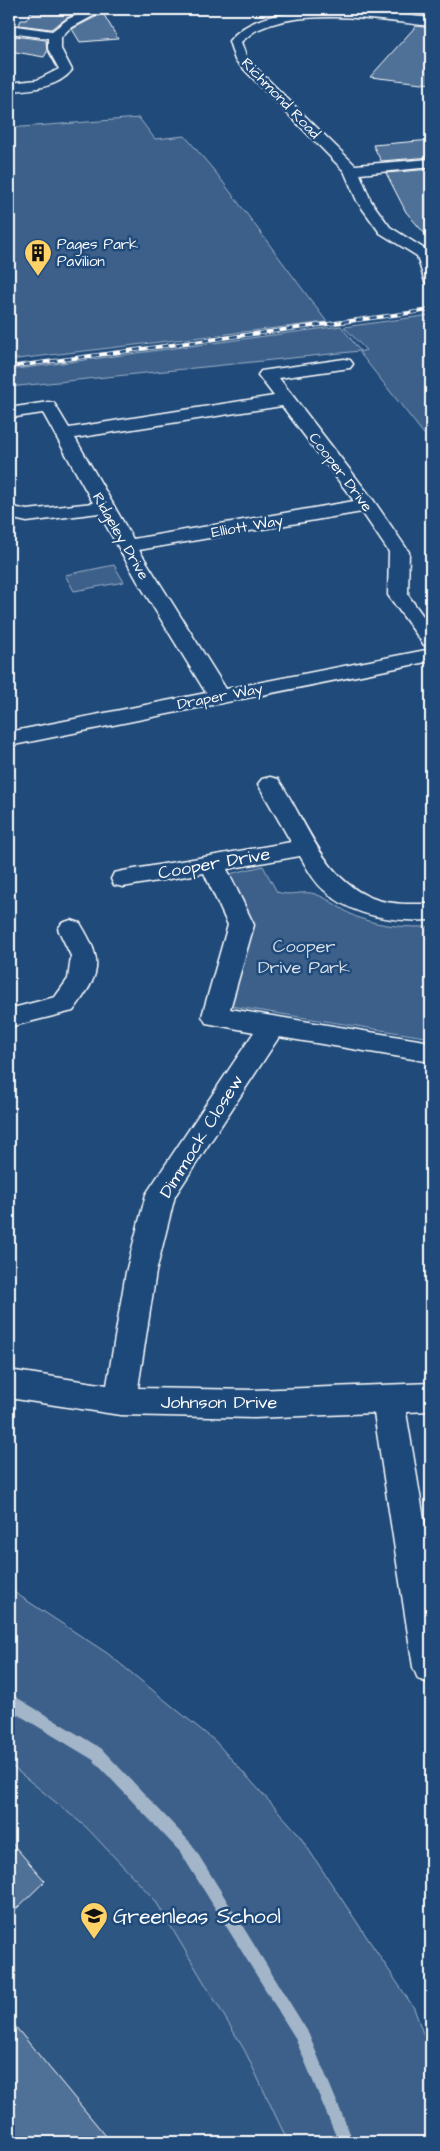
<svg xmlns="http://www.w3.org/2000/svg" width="440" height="2151" viewBox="0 0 440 2151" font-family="'Architects Daughter',sans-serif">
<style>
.built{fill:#2e5683}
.green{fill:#3c618b;stroke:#9eb0c5}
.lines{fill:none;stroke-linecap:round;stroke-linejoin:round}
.stream{stroke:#a3b5c8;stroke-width:14}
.building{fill:#507197;stroke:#fff}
.minor-casing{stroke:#fff;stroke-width:3}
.minor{fill:#1f4a7a;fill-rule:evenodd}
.rail-casing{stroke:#fff;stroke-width:4}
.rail{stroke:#1f4a7a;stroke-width:2.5;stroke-dasharray:7;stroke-linecap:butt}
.labels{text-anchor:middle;stroke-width:5;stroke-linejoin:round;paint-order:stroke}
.far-street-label{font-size:15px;fill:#fff;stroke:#1f4a7a}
.far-poi-label{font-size:15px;fill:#fff;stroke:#1f4a7a;text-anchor:start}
.street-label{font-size:18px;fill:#fff;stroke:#1f4a7a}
.park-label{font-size:18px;fill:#d8dfe8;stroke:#1f4a7a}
.near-poi-label{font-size:21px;fill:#fff;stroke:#1f4a7a;text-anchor:start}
</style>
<rect width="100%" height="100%" fill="#1f4a7a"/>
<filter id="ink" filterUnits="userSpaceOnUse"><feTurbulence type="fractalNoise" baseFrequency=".02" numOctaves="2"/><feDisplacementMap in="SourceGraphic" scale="10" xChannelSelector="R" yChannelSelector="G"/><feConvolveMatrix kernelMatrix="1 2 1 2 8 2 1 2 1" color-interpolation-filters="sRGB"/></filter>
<g filter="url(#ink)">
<path class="built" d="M9,1764L86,1827L155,1900L245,2051L288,2142H9Z"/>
<g class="green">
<path d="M139,118L155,139L185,136L217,174L327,322L9,360V128Z"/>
<path d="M431,315V443L359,352L366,350L344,327Z"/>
<path d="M341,326L360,351L9,387V370Z"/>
<path d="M114,565L124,582L74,591L65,575Z"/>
<path d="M263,866L277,892C290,897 303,890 315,894C331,899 343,912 359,918C383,927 407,927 431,927V1038L231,1006L247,936L225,875Z"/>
<path d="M9,1589L107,1653L215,1741L297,1832L414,2008L431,2056V2142H288L245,2051L155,1900L86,1827L9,1764Z"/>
</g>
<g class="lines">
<path class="stream" d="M9,1701L97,1754L186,1848L301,2034L346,2142"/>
</g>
<g class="building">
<path d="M31,12L65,13H78L67,18L51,29L19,25L21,20H26Z"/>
<path d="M103,13L118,39L80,42L72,29Z"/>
<path d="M416,26L431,28V84L370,77Z"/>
<path d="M15,36L46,40L47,52L44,57L10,51Z"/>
<path d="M431,140V157L381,161L373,145Z"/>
<path d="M431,169V241L406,212L386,173Z"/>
<path d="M9,1840L45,1881L9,1916Z"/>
<path d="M9,2019L111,2142H9Z"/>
</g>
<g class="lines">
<defs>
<g id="minor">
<path d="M91,9H106L69,29L61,37V49L72,70C58,88 30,90 9,91V83L37,80L59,69L48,49V38L9,33V25L52,31L68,19Z"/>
<path d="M327,10L384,13L431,18V26C381,20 303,7 257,30C251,33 246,38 241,42L247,59L355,165L431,159V167L360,174L371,201L390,227L431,253V284L425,282L417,256L380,233L357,201L344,171L235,60L229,41C251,13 295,12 327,10Z"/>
<path d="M344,359L350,360L353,364L350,368L279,378L374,501L409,552L408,595L431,627V647L424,645L388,595L389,552L362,512L139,550L226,689L431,649V661L9,746V732L206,693L138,582L99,513L27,522L9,518V506L27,510L93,503L43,413L9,418V408L48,402L54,403L69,428L274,396L258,375L261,371ZM282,406L354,501L133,539L75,438Z"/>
<path d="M270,777L278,779C307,821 324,883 378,900C395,905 414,904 431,904V920C395,922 353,917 325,891C314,882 307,868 300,856L227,869L254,925L230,1009L431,1042V1062L279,1037L175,1196L156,1272L138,1388L254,1390L431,1383V1411L406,1412L431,1560V1684L418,1679L413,1667L374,1413L254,1418L120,1415L9,1398V1370L107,1385L126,1272L146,1194L254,1032L206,1023L202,1016L228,925L204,873L123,887L114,885L111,879L114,873L123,871L291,842L258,784L262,779Z"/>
<path d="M71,920L80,923C105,964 100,974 73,1011L9,1027V1009L55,997L68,979L71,956L58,929L62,923Z"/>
</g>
</defs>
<use href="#minor" class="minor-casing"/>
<use href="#minor" class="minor"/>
<defs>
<path id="rail" d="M9,367L431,310"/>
</defs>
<use href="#rail" class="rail-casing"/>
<use href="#rail" class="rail"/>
</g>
</g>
<defs>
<symbol id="building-pin" viewBox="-11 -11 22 30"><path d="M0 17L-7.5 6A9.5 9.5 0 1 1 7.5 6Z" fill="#ffd166" stroke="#1f4a7a"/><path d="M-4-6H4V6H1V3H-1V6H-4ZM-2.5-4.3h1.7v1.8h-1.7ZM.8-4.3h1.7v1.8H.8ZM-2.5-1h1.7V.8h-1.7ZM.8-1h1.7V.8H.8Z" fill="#111"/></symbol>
<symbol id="school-pin" viewBox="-11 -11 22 30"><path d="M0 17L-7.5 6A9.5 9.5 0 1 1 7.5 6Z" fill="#ffd166" stroke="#1f4a7a"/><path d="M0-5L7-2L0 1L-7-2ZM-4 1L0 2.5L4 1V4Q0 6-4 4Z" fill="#111"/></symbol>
</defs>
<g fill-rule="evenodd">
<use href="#building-pin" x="22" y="237" width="32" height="43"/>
<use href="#school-pin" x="78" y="1900" width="32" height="43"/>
</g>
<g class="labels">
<g class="far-street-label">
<text transform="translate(281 98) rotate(46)" y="5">Richmond Road</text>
<text transform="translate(341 472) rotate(53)" y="5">Cooper Drive</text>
<text transform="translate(247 526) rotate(-10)" y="5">Elliott Way</text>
<text transform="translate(121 536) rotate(60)" y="5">Ridgeley Drive</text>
<text transform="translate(220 696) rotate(-11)" y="5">Draper Way</text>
</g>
<g class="far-poi-label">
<text x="57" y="249">Pages Park<tspan x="57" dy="17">Pavilion</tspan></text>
</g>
<g class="street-label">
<text transform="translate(214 863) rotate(-10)" y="6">Cooper Drive</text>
<text transform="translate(201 1136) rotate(-58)" y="6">Dimmock Closew</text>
<text x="219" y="1408">Johnson Drive</text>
</g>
<g class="park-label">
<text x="304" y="952">Cooper<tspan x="304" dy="21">Drive Park</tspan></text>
</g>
<g class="near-poi-label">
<text x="113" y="1923">Greenleas School</text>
</g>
</g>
<rect width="440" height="2151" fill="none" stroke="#1f4a7a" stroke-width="30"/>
<rect x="15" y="15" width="410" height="2121" fill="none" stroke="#fff" stroke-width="2" filter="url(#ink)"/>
</svg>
